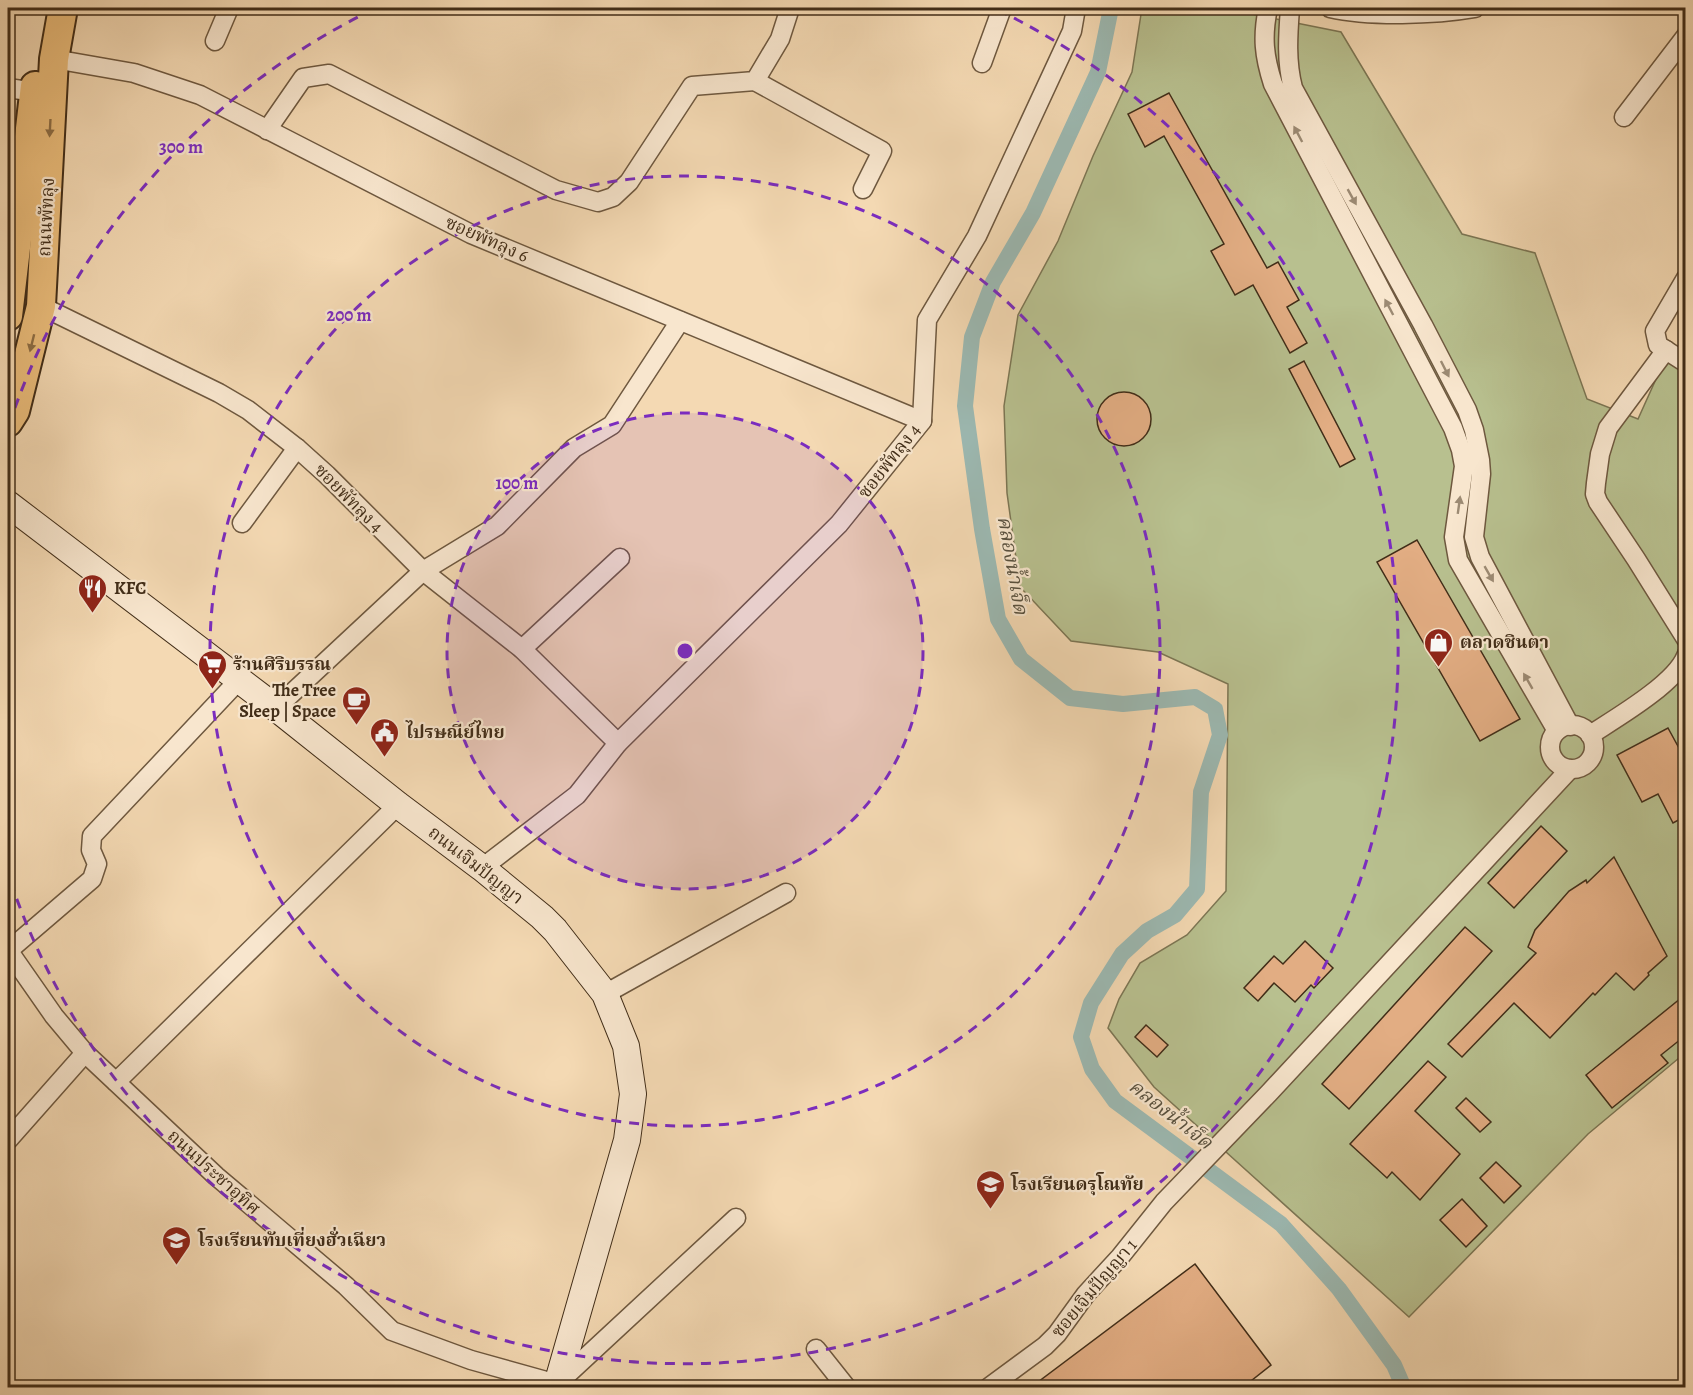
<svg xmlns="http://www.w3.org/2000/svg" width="1693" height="1395" viewBox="0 0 1693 1395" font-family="Alegreya,'Noto Serif Thai',serif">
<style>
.green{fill:#b8c08f;stroke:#7c7654;stroke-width:1.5}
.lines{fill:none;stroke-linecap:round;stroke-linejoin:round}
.canal{stroke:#9cb9b2;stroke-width:16}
.building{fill:#e2ad83;stroke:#412d18;stroke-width:1.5}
.street-casing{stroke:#6e583f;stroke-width:21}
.secondary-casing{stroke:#412d18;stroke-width:28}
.primary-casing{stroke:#412d18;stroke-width:32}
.street{stroke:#f8e6ce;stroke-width:18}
.secondary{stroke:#f8e6ce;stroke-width:26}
.primary{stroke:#eabc7a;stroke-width:28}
.oneway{fill:#8d6d44}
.oneway2{fill:#9c8a73}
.ring{fill:none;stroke:#7b2cbf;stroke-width:3;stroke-dasharray:10 8}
.labels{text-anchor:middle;stroke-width:4.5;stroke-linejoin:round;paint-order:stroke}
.street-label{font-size:18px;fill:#412d18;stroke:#f8e6ce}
.poi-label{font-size:18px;font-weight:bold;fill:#412d18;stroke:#f8e6ce;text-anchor:start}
.water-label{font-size:20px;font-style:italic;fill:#58503e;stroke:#f8e6ce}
.centre{fill:#7b2cbf;stroke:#f8e6ce;stroke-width:3}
.ring-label{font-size:18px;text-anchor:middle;font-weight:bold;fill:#7b2cbf;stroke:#f8e6ce;stroke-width:4.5;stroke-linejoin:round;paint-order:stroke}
</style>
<rect width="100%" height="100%" fill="#f4d9b3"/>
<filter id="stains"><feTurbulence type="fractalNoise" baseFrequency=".00333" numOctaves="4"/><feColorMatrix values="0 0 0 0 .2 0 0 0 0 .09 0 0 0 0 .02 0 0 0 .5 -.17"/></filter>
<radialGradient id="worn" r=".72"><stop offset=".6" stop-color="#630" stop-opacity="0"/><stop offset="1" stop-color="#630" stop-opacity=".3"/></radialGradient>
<path class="green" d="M1142,8H1222L1341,32L1462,234L1535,253L1587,399L1638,419L1666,357L1685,371V1053L1588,1134L1409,1317L1154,1087L1108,1028L1119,999L1140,963L1187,935L1226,891L1228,684L1158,652L1071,641L1020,587L1007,493L1004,406L1018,315L1058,241L1093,156L1132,72Z"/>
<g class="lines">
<path class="canal" d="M1111,8L1098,72L1033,213L993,282L972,337L965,406L982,529L998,619L1021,659L1070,698L1123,704L1195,697L1215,709L1220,735L1201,792L1197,889L1175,915L1147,931L1122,954L1091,1003L1081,1037L1092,1069L1115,1101L1281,1224L1339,1289L1394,1365L1404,1388"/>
</g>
<g class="building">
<path d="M1169,93L1267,268L1278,262L1299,300L1287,307L1307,343L1290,353L1253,285L1235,295L1211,251L1224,244L1164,136L1145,147L1128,114Z"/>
<path d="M1304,361L1355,459L1340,467L1289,369Z"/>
<circle cx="1124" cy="419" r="27"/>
<path d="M1417,540L1520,719L1480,741L1377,562Z"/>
<path d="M1668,728L1686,761V816L1673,823L1658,794L1642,802L1617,755Z"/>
<path d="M1541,826L1567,851L1514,908L1488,883Z"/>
<path d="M1614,857L1667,956L1648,973L1649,975L1634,990L1616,973L1595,995L1593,993L1550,1038L1514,1003L1462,1057L1448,1044L1536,953L1528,947L1535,930L1569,891L1586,880L1587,883Z"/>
<path d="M1465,927L1492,951L1349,1109L1322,1084Z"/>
<path d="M1305,941L1333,968L1314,988L1311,985L1295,1002L1274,983L1258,1001L1244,988L1274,956L1283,964Z"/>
<path d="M1686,994V1035L1661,1055L1668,1063L1612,1108L1586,1075Z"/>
<path d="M1146,1025L1168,1045L1157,1057L1135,1037Z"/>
<path d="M1428,1061L1446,1077L1415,1111L1460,1154L1420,1200L1392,1172L1387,1178L1350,1144Z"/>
<path d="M1466,1098L1491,1122L1480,1132L1456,1108Z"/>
<path d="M1496,1162L1521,1186L1504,1203L1480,1178Z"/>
<path d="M1462,1199L1487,1226L1466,1247L1440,1220Z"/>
<path d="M1195,1264L1271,1365L1242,1388H1030Z"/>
</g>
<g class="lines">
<defs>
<g id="street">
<path d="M1268,8C1262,37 1264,56 1273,84L1453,428L1461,450L1464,466L1454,537L1458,560L1557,731"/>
<path d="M1290,8C1288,35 1286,61 1293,88L1423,325L1467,410L1474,430L1480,460L1481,474L1474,537L1480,557L1570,726"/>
<path d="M1330,8C1369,17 1435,15 1475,8"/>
<path d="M215,41L229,8"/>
<path d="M54,59L134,73L200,95L471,234L922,421"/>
<path d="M982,63L1002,8"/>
<path d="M755,81L882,151L863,189"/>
<path d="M8,88L35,92"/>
<path d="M1624,117L1686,36"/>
<path d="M267,130L303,78L329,74L556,190L598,202L613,197L629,182L692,86L755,81L780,39L790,8"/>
<path d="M1686,278L1655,331L1658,345L1686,363"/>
<path d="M41,306L219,393L248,410L297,448L327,475L423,571L522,649L618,743"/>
<path d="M1666,350L1608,428L1600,454L1596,483L1595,494L1598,502L1636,559L1686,639"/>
<path d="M242,523L297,448"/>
<path d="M522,649L620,558"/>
<path d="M276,708L423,571L497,526L574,448L612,425L680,321"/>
<circle cx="1572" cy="747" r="22"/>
<path d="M1590,735C1616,718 1675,684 1686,656"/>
<path d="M482,868L577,795L618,743L839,524L922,421L927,320L977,236L1072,31L1076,8"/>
<path d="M8,950L54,1016L85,1053L216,1176L346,1286L392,1331L471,1360L557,1384L736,1218"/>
<path d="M8,951L92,879L97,864L91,850L92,836L239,680"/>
<path d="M605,994L786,893"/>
<path d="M116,1082L398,805"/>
<path d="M8,1140L85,1053"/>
<path d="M816,1349L847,1388"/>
<path d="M988,1388L1045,1346L1057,1334L1086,1294L1120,1257L1164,1202L1269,1093L1570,769"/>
</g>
<path id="secondary" d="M8,504L276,708L398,805L482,868L542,917L555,930L605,994L626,1046L633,1094L627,1140L556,1388"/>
<g id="primary">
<path d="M8,316L35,86"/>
<path d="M8,422L15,411L41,306L54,59L63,8"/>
</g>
</defs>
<use href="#street" class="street-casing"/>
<use href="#secondary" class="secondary-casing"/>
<use href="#primary" class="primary-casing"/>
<use href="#street" class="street"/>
<use href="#secondary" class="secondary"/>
<use href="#primary" class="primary"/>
</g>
<defs><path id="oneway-solid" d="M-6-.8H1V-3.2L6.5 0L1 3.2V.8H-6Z" transform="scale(1.5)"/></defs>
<g class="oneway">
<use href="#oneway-solid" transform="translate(50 128) rotate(93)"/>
<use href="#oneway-solid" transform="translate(32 343) rotate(104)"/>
</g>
<g class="oneway2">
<use href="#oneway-solid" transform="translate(1298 134) rotate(-118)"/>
<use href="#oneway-solid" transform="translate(1352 197) rotate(61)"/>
<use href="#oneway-solid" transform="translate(1389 307) rotate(-118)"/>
<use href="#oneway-solid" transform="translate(1445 369) rotate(63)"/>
<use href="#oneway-solid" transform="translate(1459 505) rotate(-82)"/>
<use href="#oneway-solid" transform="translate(1489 574) rotate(60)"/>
<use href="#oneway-solid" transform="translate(1528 681) rotate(-120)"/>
</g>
<circle cx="685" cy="651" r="238" fill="#7b2cbf" fill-opacity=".12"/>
<g class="ring">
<circle cx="685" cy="651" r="238"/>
<circle cx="685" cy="651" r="475"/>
<path d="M9 425A713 713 0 0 1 372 10M998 10A713 713 0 1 1 9 877"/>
</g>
<defs>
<symbol id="restaurant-pin" viewBox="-11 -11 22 30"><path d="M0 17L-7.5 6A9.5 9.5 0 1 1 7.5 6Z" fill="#8f2418" stroke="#f8e6ce"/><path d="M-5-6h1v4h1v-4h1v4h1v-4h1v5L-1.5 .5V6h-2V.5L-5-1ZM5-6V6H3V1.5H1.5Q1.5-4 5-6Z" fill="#fff"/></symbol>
<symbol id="shop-pin" viewBox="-11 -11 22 30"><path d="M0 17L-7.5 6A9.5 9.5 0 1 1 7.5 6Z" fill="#8f2418" stroke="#f8e6ce"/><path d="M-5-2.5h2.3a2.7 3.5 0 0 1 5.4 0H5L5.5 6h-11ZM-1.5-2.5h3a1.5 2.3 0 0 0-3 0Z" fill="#fff"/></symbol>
<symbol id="supermarket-pin" viewBox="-11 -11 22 30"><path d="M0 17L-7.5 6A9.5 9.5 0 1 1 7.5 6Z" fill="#8f2418" stroke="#f8e6ce"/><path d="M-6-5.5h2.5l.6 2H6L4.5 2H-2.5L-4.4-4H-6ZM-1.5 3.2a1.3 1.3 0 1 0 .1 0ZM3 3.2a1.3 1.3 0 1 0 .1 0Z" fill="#fff"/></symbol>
<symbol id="cafe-pin" viewBox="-11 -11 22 30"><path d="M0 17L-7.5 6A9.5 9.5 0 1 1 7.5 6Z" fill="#8f2418" stroke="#f8e6ce"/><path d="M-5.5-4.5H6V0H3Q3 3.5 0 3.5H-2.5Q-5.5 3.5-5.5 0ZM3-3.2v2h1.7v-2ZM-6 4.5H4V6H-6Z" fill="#fff"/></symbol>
<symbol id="civic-pin" viewBox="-11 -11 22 30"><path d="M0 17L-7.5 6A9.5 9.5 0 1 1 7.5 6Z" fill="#8f2418" stroke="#f8e6ce"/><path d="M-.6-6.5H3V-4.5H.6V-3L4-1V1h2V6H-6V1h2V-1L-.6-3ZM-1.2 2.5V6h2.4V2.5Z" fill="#fff"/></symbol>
<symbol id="school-pin" viewBox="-11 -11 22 30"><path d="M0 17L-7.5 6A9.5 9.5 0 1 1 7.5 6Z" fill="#8f2418" stroke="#f8e6ce"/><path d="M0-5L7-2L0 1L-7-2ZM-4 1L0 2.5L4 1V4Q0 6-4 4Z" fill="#fff"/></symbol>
</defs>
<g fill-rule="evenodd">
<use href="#restaurant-pin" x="76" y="572" width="33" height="45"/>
<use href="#shop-pin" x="1422" y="626" width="33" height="45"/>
<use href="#supermarket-pin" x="196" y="648" width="33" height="45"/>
<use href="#cafe-pin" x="340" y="684" width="33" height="45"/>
<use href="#civic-pin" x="368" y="716" width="33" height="45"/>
<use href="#school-pin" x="974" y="1168" width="33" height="45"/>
<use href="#school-pin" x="160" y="1224" width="33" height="45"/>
</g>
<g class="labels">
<g class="street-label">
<text transform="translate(46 217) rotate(-87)" y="6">ถนนพัทลุง</text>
<text transform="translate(487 239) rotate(24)" y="6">ซอยพัทลุง 6</text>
<text transform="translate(889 461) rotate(-52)" y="6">ซอยพัทลุง 4</text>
<text transform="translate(349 498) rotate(45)" y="6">ซอยพัทลุง 4</text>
<text transform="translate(476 865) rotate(38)" y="6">ถนนเจิมปัญญา</text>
<text transform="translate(214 1172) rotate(42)" y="6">ถนนประชาอุทิศ</text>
<text transform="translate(1094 1288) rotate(-50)" y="6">ซอยเจิมปัญญา 1</text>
</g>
<g class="poi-label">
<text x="114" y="594">KFC</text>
<text x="1460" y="648">ตลาดชินตา</text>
<text x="233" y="670">ร้านศิริบรรณ</text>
<text x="336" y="696" text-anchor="end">The Tree<tspan x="336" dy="21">Sleep | Space</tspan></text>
<text x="406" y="738">ไปรษณีย์ไทย</text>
<text x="1011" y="1190">โรงเรียนดรุโณทัย</text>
<text x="198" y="1246">โรงเรียนทับเที่ยงฮั่วเฉียว</text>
</g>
<g class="water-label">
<text transform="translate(1013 565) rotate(80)" y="7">คลองน้ำเจ็ด</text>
<text transform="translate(1171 1114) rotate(38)" y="7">คลองน้ำเจ็ด</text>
</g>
</g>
<circle cx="685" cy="651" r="9" class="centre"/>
<g class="ring-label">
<text x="181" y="153">300 m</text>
<text x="349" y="321">200 m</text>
<text x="517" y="489">100 m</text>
</g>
<rect width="1693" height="1395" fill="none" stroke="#f4d9b3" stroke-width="30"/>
<rect x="9" y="9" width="1675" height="1377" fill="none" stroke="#412d18" stroke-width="3"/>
<rect x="15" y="15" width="1663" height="1365" fill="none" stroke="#412d18" stroke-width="1.5"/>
<rect width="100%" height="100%" filter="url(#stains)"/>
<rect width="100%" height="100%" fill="url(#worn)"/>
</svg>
